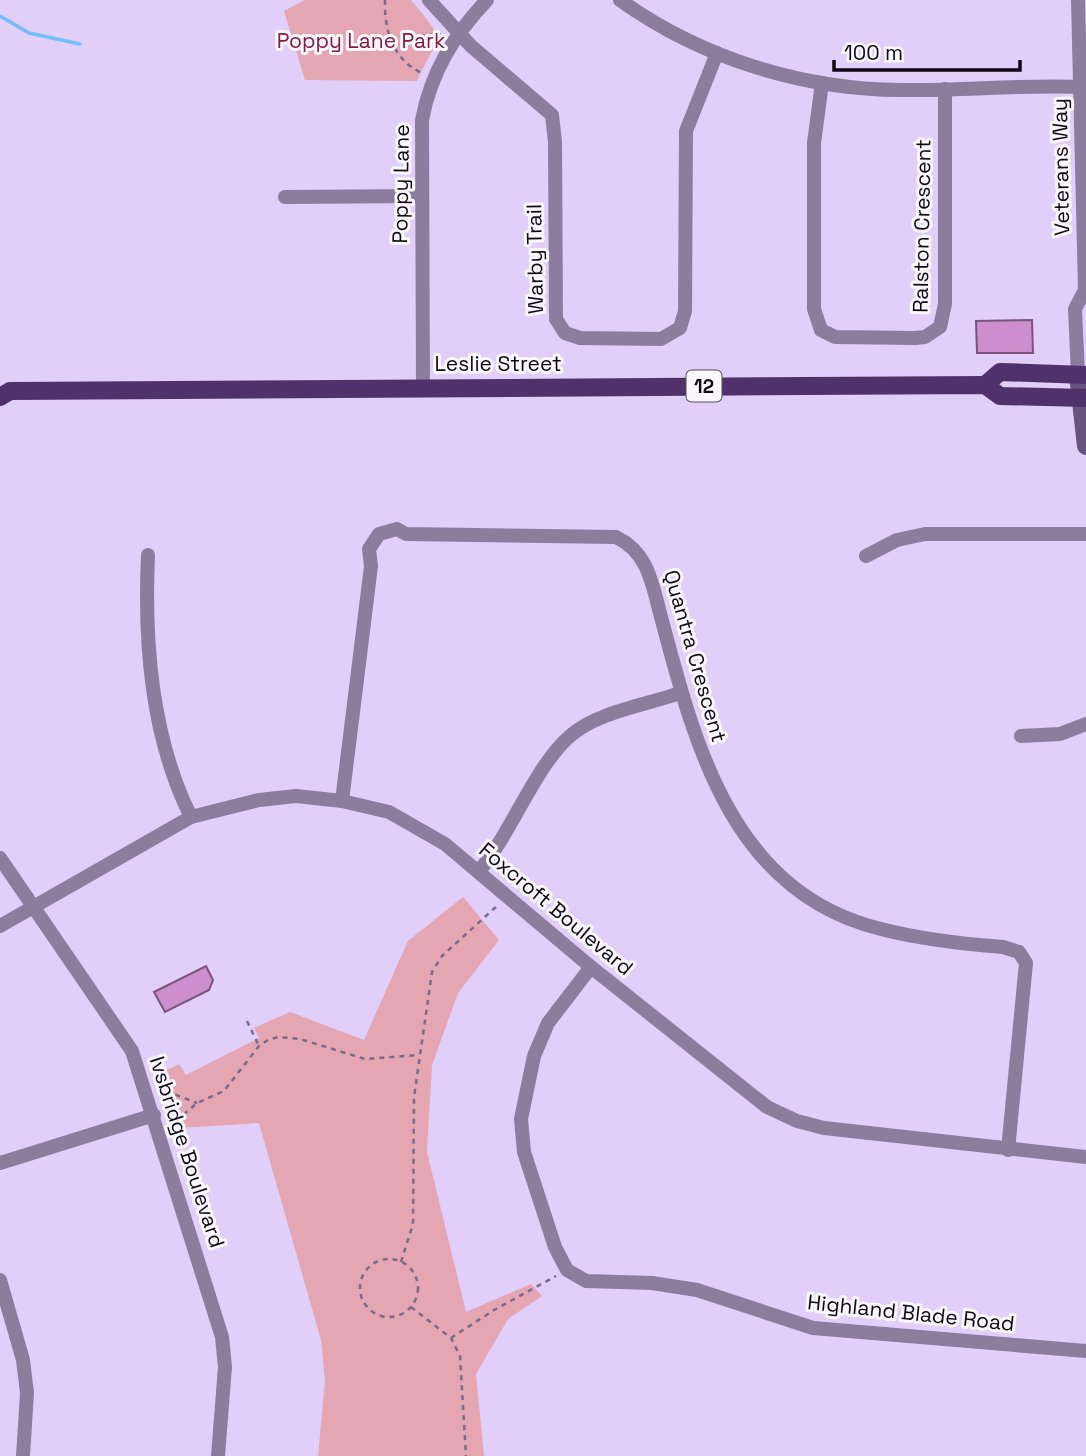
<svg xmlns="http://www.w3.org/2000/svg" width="1086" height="1456" viewBox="0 0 1086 1456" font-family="'Space Grotesk',sans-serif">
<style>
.green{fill:#e3a6b2}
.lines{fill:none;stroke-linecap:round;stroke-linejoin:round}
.stream{stroke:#74bdfb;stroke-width:3.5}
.building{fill:#cd8ed0;stroke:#7a547c;stroke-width:2}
.path{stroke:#796b89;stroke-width:2.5;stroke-dasharray:5 5;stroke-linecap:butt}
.street{stroke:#8c7d9e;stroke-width:14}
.secondary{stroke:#685281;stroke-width:18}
.primary{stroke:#4f326c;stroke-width:18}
.labels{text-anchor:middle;stroke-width:6;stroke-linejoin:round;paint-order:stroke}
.shield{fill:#faf7fd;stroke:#564f5d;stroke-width:2}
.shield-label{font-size:19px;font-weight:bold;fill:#0f0718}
.park-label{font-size:21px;fill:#861940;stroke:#faf7fd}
.street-label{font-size:21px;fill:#0f0718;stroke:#faf7fd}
</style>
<rect width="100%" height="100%" fill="#e1cef9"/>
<g class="green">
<path d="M305,0H411C447,43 440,32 417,81L305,80L284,11Z"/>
<path d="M463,897L499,940L458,993L432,1065L427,1152L466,1312L531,1284L542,1296L508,1319L476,1374L484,1456H318L325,1381L321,1340L259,1123L179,1128L161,1073L179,1064L186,1075L259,1038L254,1028L290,1012L364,1040L408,941Z"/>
</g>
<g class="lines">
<path class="stream" d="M0,16L29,33L80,44"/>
</g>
<g class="building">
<path d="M1032,320L1033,353H977L976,321Z"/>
<path d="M206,966L213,980L209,990L165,1012L154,992Z"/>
</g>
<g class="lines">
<g class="path">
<path d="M385,0C384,30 393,60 422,73"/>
<path d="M390,38L441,34"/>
<path d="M247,1021L259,1046"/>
<path d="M166,1091L197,1103"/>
<path d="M176,1121L197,1103L224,1091L259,1046L268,1040L278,1037L300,1039L365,1059L418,1055"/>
<circle cx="389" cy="1288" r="29"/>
<path d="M401,1262L413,1224L414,1097L432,972L442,956L498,905"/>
<path d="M411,1307L451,1338L460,1356L466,1456"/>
<path d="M451,1338L494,1310L556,1276"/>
</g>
<g class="street">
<path d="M429,0L471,46L552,115L555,142L556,319L565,333L580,338L661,339L680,328L685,311L686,131L717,53"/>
<path d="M620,0C701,58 801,89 900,90C962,91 1024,84 1086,87"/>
<path d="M822,83L814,143V309L821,330L835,337L915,338L925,337L940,327L945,304V89"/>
<path d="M285,197L421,196"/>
<path d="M1078,375L1075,309L1085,290L1078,0"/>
<path d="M423,387L422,120C431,72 454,35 487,0"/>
<path d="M148,555C144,643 151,737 191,817"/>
<path d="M866,556L897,540L925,534H1086"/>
<path d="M1021,736L1060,734L1086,724"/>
<path d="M342,801L371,566L369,549L379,534L397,529L406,534L616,537C649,553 652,584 661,617C695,745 732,893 881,929C920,939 963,944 1003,947L1019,952L1026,963L1008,1150"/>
<path d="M0,858L132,1051L222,1337L225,1367L218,1456"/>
<path d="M479,871C511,834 535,766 570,736C597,712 646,705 680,693"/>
<path d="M0,926L191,817L259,800L296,796L342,801L389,812L445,844L591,967L767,1107L797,1121L824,1128L1086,1157"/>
<path d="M591,967L548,1023L534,1056L521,1119L524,1152L555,1247L567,1270L586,1281L652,1283L697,1290L813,1328L1086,1351"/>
<path d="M0,1163L154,1115"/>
<path d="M0,1280L23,1360L27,1393L23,1456"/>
</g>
<path class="secondary" d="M1078,375L1086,446"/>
<g class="primary">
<path d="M985,385L1000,372L1086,375"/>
<path d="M0,397L10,391L985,385L1000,396L1086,398"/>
</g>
</g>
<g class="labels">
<rect class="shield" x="686.5" y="370.5" width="35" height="31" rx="5"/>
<g class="shield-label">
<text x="704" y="393">12</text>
</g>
<g class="park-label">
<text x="361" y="48">Poppy Lane Park</text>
</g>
<g class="street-label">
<text transform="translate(1061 167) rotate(-91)" y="7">Veterans Way</text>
<text transform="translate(401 184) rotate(-89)" y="7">Poppy Lane</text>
<text transform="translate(922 226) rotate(-89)" y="7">Ralston Crescent</text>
<text transform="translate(535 259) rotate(-91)" y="7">Warby Trail</text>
<text x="498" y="371">Leslie Street</text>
<text transform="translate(695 656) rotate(74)" y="7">Quantra Crescent</text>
<text transform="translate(556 909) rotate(40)" y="7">Foxcroft Boulevard</text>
<text transform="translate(187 1152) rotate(72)" y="7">Ivsbridge Boulevard</text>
<text transform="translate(911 1313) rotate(6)" y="7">Highland Blade Road</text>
</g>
</g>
<path d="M834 60v10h186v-10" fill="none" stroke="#0f0718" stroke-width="3.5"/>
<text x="844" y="60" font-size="21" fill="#0f0718" stroke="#faf7fd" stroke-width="5" paint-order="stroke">100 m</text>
</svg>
